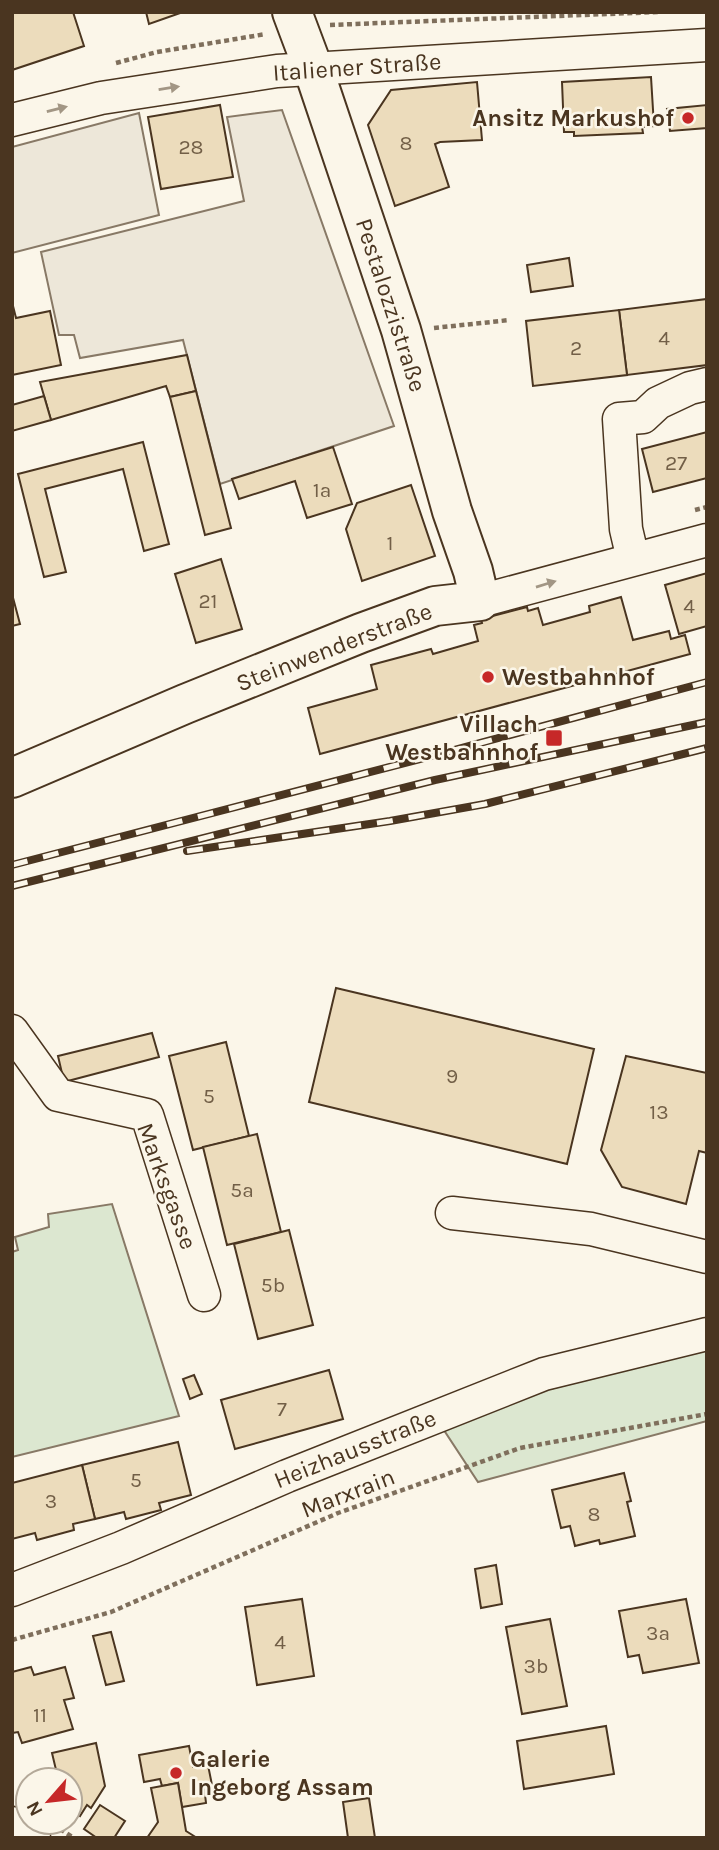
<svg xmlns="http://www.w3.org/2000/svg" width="719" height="1850" viewBox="0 0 719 1850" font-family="Karla,sans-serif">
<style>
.green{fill:#dce7d0;stroke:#887966;stroke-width:2}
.parking{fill:#ede7d9;stroke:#887966;stroke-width:2}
.building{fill:#ecdcbc;stroke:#4a3520;stroke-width:2}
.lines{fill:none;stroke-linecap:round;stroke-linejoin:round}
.minor-casing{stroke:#4a3520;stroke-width:35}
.major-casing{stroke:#4a3520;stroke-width:42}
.path{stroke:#7f6f5c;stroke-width:4.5;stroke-dasharray:5 3.5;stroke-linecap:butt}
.minor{stroke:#fbf6e9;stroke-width:32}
.major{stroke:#fbf6e9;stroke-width:38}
.rail-casing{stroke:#4a3520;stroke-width:8}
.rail{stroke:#fbf6e9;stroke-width:5;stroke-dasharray:16;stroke-linecap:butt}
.oneway{fill:#a29684}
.poi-dot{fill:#c62828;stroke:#fbf6e9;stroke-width:2.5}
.labels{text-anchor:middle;stroke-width:5;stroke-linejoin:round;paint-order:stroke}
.number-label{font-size:21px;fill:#725f47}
.street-label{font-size:24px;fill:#4a3520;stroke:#fbf6e9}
.poi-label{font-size:24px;font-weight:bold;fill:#4a3520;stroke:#fbf6e9;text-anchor:end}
</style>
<rect width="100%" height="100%" fill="#fbf6e9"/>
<g class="green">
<path d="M112,1204L179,1416L12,1457V1252L18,1250L15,1237L49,1227L48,1214Z"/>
<path d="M707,1349V1421L478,1482L436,1418Z"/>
</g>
<g class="parking">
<path d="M282,110L394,426L220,484L183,340L80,358L74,335H59L41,252L244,201L227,117Z"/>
<path d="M139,113L159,215L12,253V147Z"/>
</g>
<g class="building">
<path d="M12,12H73L84,46L12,70Z"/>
<path d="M146,12H183L149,24Z"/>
<path d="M651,77L654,126L642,127L643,133L574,136V132H564L562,82Z"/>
<path d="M477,82L482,140L440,142L435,144L449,187L395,206L368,125L391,90Z"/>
<path d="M220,105L233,177L161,189L148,117Z"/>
<path d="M707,105V128L670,131L667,109Z"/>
<path d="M569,258L573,286L531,292L527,265Z"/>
<path d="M707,299V365L627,375L619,310Z"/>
<path d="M12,302L16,318L50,311L61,365L12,375Z"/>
<path d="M619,310L627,375L533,386L526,321Z"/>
<path d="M187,355L196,391L170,397L166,386L51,420L40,382Z"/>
<path d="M196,391L231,528L205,535L170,397Z"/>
<path d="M44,396L51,420L12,431V405Z"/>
<path d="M707,432V478L653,492L642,449Z"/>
<path d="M143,442L169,544L144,551L123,469L45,489L66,572L44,577L18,474Z"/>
<path d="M333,447L352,504L307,518L295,481L239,499L232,479Z"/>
<path d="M411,485L435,556L362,581L346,529L357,503Z"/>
<path d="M221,559L242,629L196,643L175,574Z"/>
<path d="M707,573V626L679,634L665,585Z"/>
<path d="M12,594L20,624L12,626Z"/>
<path d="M621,597L633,640L669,631L671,639L685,635L690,654L320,754L308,708L377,689L371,665L431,649L433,654L478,641L474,625L482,623L481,619L527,607L528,611L538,608L543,625L590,612L589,606Z"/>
<path d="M336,988L594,1049L567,1164L309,1102Z"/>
<path d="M152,1033L159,1057L64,1082L58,1056Z"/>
<path d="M226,1042L249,1136L193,1150L169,1056Z"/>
<path d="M626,1056L707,1073V1153L699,1151L686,1204L622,1187L601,1150Z"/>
<path d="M257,1134L281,1232L227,1245L203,1147Z"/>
<path d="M289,1230L313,1325L258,1339L234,1244Z"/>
<path d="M329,1370L343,1419L235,1449L221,1400Z"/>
<path d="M194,1375L202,1394L190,1399L183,1379Z"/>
<path d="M178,1442L191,1495L159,1503L161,1510L126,1519L124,1512L95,1519L82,1465Z"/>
<path d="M82,1465L95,1519L73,1524L74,1530L37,1540L35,1533L12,1539V1483Z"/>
<path d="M624,1473L631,1501L627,1502L635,1536L600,1544L599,1540L575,1546L570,1526L561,1528L552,1490Z"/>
<path d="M496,1565L502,1604L481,1608L475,1569Z"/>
<path d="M302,1599L314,1676L257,1685L245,1607Z"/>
<path d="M686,1599L699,1663L643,1673L639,1655L628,1657L619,1611Z"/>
<path d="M550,1619L567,1706L522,1714L506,1627Z"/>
<path d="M111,1632L124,1681L106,1685L93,1636Z"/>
<path d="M31,1667L34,1675L65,1667L74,1698L64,1700L73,1729L22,1743L18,1732L12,1733V1672Z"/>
<path d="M606,1726L614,1774L524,1789L517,1741Z"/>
<path d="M96,1743L105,1786L91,1808L87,1805L80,1816L71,1810L70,1812V1780H53L57,1774L52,1753Z"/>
<path d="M189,1746L193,1767L208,1765L212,1785L204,1786L206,1803L182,1807L178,1783L162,1786L160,1779L144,1782L139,1755Z"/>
<path d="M178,1783L186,1831L197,1838H147L158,1822L151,1788Z"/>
<path d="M369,1798L375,1838H348L343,1802Z"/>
<path d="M100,1805L125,1821L114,1838H97L84,1829Z"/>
</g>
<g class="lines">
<defs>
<g id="minor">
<path d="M12,120L101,98L277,71L707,45"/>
<path d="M633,559L626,529L619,419L643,417L658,403L690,388L707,384"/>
<path d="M480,601L707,540"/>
<path d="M12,1031L58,1095L147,1115L204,1295"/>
<path d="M452,1213L591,1229L707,1257"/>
<path d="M12,1590L121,1548L287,1476L544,1374L707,1334"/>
<path d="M12,1823L34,1838"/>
</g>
<path id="major" d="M12,778L185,704L361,633L435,606L480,601L473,571L452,511L401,330L313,68L292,12"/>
</defs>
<use href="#minor" class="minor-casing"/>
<use href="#major" class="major-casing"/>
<g class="path">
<path d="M330,25L658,12"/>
<path d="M116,63L157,52L266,34"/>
<path d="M434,328L510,320"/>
<path d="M695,510L707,507"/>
<path d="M12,1640L111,1612L338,1513L520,1448L707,1414"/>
<path d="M60,1829L74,1838"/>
</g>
<use href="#minor" class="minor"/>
<use href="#major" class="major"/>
<defs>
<g id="rail">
<path d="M187,851L390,821L485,804L707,748"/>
<path d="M12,865L428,757L707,682"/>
<path d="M12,886L435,780L707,722"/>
</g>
</defs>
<use href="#rail" class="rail-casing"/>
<use href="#rail" class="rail"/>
</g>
<defs><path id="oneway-solid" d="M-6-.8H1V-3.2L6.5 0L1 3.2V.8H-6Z" transform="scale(1.75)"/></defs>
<g class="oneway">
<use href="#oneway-solid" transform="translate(169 88) rotate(-9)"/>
<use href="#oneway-solid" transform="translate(57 109) rotate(-14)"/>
<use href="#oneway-solid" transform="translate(546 584) rotate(-17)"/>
</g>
<g class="poi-dot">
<circle cx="688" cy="118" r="7"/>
<circle cx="488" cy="677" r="7"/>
<rect x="545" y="729" width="18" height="18" rx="3.5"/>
<circle cx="176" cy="1773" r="7"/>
</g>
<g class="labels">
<g class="number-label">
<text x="406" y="150">8</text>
<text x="191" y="154">28</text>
<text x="664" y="345">4</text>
<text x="576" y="355">2</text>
<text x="676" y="470">27</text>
<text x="322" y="497">1a</text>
<text x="390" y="550">1</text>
<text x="208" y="608">21</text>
<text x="689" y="613">4</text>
<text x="452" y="1083">9</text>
<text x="209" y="1103">5</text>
<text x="659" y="1119">13</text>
<text x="242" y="1197">5a</text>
<text x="273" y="1292">5b</text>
<text x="282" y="1416">7</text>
<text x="136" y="1487">5</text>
<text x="51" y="1508">3</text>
<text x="594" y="1521">8</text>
<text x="658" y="1640">3a</text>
<text x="280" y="1649">4</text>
<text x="536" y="1673">3b</text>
<text x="40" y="1722">11</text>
</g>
<g class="street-label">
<text transform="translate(357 67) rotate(-4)" y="8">Italiener Straße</text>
<text transform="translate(391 305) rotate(72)" y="8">Pestalozzistraße</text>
<text transform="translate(334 647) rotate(-21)" y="8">Steinwenderstraße</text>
<text transform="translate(167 1186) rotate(70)" y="8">Marksgasse</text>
<text transform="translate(355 1449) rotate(-22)" y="8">Heizhausstraße</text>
<text transform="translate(348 1493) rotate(-21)" y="8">Marxrain</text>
</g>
<g class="poi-label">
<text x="674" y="126">Ansitz Markushof</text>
<text x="502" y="685" text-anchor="start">Westbahnhof</text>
<text x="538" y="732">Villach<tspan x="538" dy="28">Westbahnhof</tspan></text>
<text x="190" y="1767" text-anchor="start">Galerie<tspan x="190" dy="28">Ingeborg Assam</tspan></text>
</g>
</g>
<rect width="719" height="1850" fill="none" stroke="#4a3520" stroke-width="28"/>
<g transform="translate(49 1801) rotate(242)"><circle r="33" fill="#fbf6e9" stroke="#b4a999" stroke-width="2"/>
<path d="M0-5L12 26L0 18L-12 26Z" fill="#c62828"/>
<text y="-10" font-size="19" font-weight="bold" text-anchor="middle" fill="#4a3520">N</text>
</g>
</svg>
